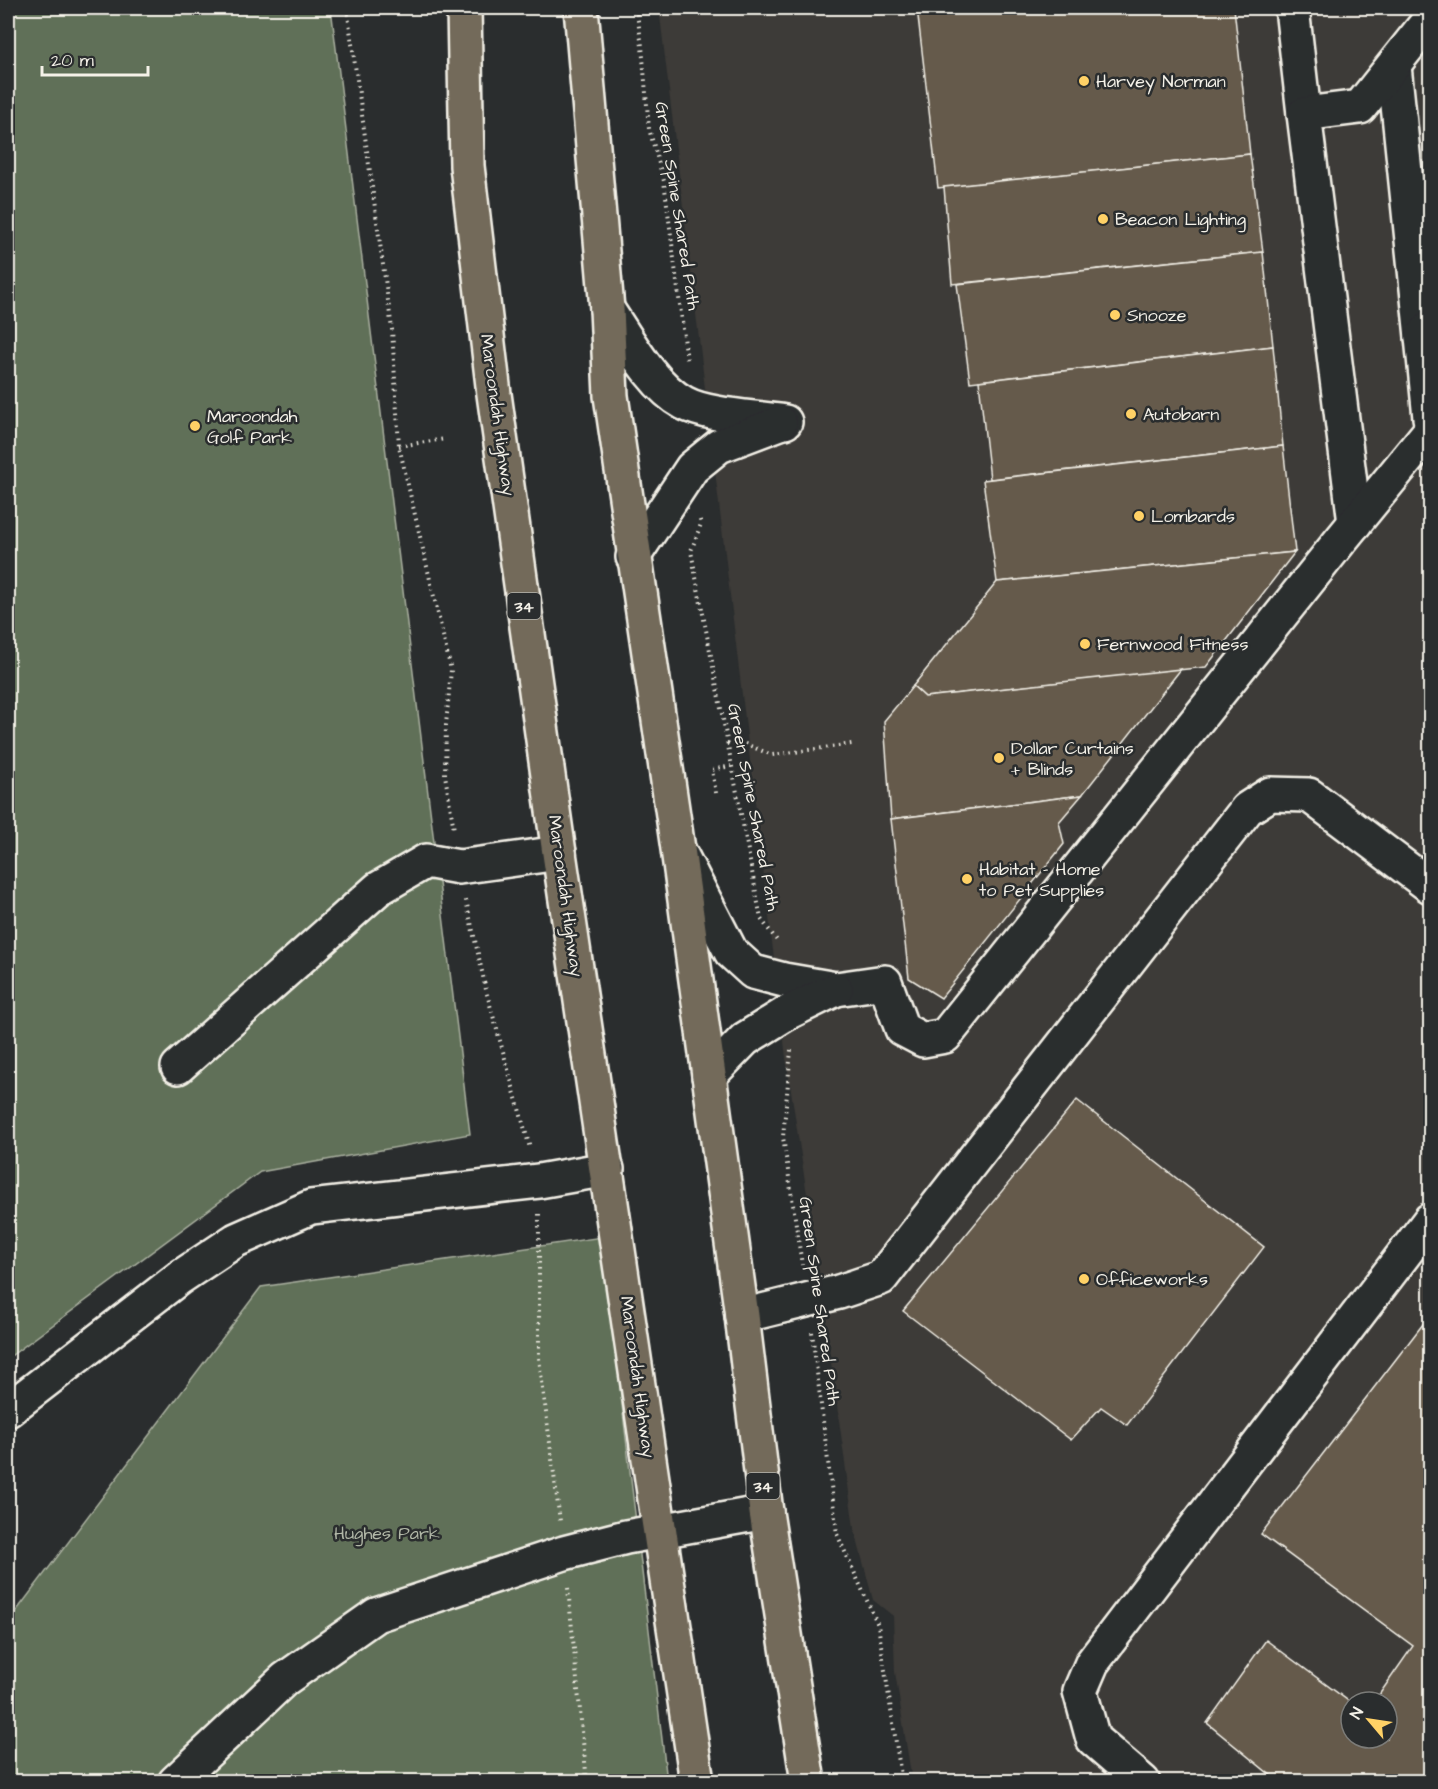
<svg xmlns="http://www.w3.org/2000/svg" width="1438" height="1789" viewBox="0 0 1438 1789" font-family="'Architects Daughter',sans-serif">
<style>
.built{fill:#3c3a37;fill-rule:evenodd}
.green{fill:#607058;stroke:#aab0a0;stroke-width:1.5}
.building{fill:#655a4c;stroke:#f4f1e8;stroke-width:1.5}
.lines{fill:none;stroke-linecap:round;stroke-linejoin:round}
.minor-casing{stroke:#f4f1e8;stroke-width:38}
.highway-casing{stroke:#f4f1e8;stroke-width:38}
.path{stroke:#f4f1e8;stroke-width:4;stroke-dasharray:1.5 4.5;stroke-linecap:butt}
.minor{stroke:#2a2d2e;stroke-width:33}
.highway{stroke:#736b5a;stroke-width:33}
.poi-dot{fill:#ffd166;stroke:#2a2d2e;stroke-width:2}
.labels{text-anchor:middle;stroke-width:5;stroke-linejoin:round;paint-order:stroke}
.shield{fill:#2a2d2e;stroke:#b7b6b0;stroke-width:1.5}
.shield-label{font-size:16px;font-weight:bold;fill:#f4f1e8}
.poi-label{font-size:18px;fill:#f4f1e8;stroke:#2a2d2e;text-anchor:start}
.street-label{font-size:18px;fill:#f4f1e8;stroke:#2a2d2e}
.park-label{font-size:18px;fill:#b1b7a7;stroke:#2a2d2e}
</style>
<rect width="100%" height="100%" fill="#2a2d2e"/>
<filter id="ink" filterUnits="userSpaceOnUse"><feTurbulence type="fractalNoise" baseFrequency=".0167" numOctaves="2"/><feDisplacementMap in="SourceGraphic" scale="12" xChannelSelector="R" yChannelSelector="G"/><feConvolveMatrix kernelMatrix="1 2 1 2 8 2 1 2 1" color-interpolation-filters="sRGB"/></filter>
<g filter="url(#ink)">
<path class="built" d="M659,8H1430V1781H912L895,1672L893,1616L873,1600L854,1528L814,1240L786,1058ZM1351,1702H1387V1738H1351Z"/>
<g class="green">
<path d="M8,8H331L470,1134L260,1172L8,1358Z"/>
<path d="M602,1237L667,1781H8V1622L261,1287Z"/>
</g>
<g class="building">
<path d="M917,8H1234L1250,154L938,188Z"/>
<path d="M1250,154L1263,252L952,284L944,187Z"/>
<path d="M1263,252L1273,346L970,382L957,284Z"/>
<path d="M1273,346L1283,446L990,479L979,381Z"/>
<path d="M1283,446L1295,552L997,582L983,480Z"/>
<path d="M1295,552L1206,667L925,697L913,686L997,582Z"/>
<path d="M1181,669L1082,795L891,819L884,721L913,686L925,697Z"/>
<path d="M1082,795L1059,822L1064,844L941,998L909,978L891,819Z"/>
<path d="M1077,1100L1264,1247L1127,1425L1101,1407L1071,1440L903,1311Z"/>
<path d="M1430,1315V1782H1279L1207,1723L1266,1640L1351,1703V1738H1387V1702H1374L1413,1646L1261,1534Z"/>
</g>
<g class="lines">
<defs>
<g id="minor">
<path d="M1292,8L1304,114"/>
<path d="M1394,66L1422,337"/>
<path d="M607,309C627,338 652,386 684,403C708,416 756,417 785,422"/>
<path d="M1430,327L1422,337L1430,418"/>
<path d="M1355,523L1304,114L1360,107L1430,19"/>
<path d="M633,557L692,468L719,446L780,423"/>
<path d="M680,853L731,952L753,972L784,980L836,989L885,982L902,1029L923,1040L945,1036L1340,541L1430,431"/>
<path d="M178,1067L378,889L426,861L459,867L559,853"/>
<path d="M709,1076L745,1039L787,1013L836,989"/>
<path d="M742,1316L839,1292L881,1278L1247,809L1270,794L1309,795L1430,886"/>
<path d="M8,1410L179,1278L236,1240L311,1207L539,1181L607,1169"/>
<path d="M175,1782L285,1679L376,1615L564,1553L626,1537L766,1512"/>
<path d="M1143,1782L1093,1739L1080,1691L1092,1663L1430,1220"/>
</g>
<g id="highway">
<path d="M464,8L467,166L494,394L559,853L697,1782"/>
<path d="M581,8L607,309L611,396L678,849L742,1316L766,1512L808,1782"/>
</g>
</defs>
<use href="#minor" class="minor-casing"/>
<use href="#highway" class="highway-casing"/>
<g class="path">
<path d="M347,8L392,329L399,446L451,670L446,725L445,775L454,830"/>
<path d="M636,8L642,46L649,129L664,181L687,360"/>
<path d="M399,446L445,439"/>
<path d="M700,520L701,524L691,551L761,919L778,942"/>
<path d="M727,744L743,743L772,755L852,744"/>
<path d="M716,793L712,770L731,766"/>
<path d="M466,900L487,994L530,1148"/>
<path d="M791,1050L783,1137L802,1265"/>
<path d="M539,1214V1358L560,1521"/>
<path d="M812,1332L837,1534L878,1625L902,1782"/>
<path d="M568,1588L587,1782"/>
</g>
<use href="#minor" class="minor"/>
<use href="#highway" class="highway"/>
</g>
</g>
<g class="poi-dot">
<circle cx="1084" cy="81" r="6"/>
<circle cx="1103" cy="219" r="6"/>
<circle cx="1115" cy="315" r="6"/>
<circle cx="1131" cy="414" r="6"/>
<circle cx="195" cy="426" r="6"/>
<circle cx="1139" cy="516" r="6"/>
<circle cx="1085" cy="644" r="6"/>
<circle cx="999" cy="758" r="6"/>
<circle cx="967" cy="879" r="6"/>
<circle cx="1084" cy="1279" r="6"/>
</g>
<g class="labels">
<g class="shield">
<rect x="507.5" y="593" width="33" height="26" rx="4.5"/>
<rect x="746.5" y="1473" width="33" height="26" rx="4.5"/>
</g>
<g class="shield-label">
<text x="524" y="612">34</text>
<text x="763" y="1492">34</text>
</g>
<g class="poi-label">
<text x="1096" y="87">Harvey Norman</text>
<text x="1115" y="225">Beacon Lighting</text>
<text x="1127" y="321">Snooze</text>
<text x="1143" y="420">Autobarn</text>
<text x="207" y="422">Maroondah<tspan x="207" dy="21">Golf Park</tspan></text>
<text x="1151" y="522">Lombards</text>
<text x="1097" y="650">Fernwood Fitness</text>
<text x="1011" y="754">Dollar Curtains<tspan x="1011" dy="21">+ Blinds</tspan></text>
<text x="979" y="875">Habitat - Home<tspan x="979" dy="21">to Pet Supplies</tspan></text>
<text x="1096" y="1285">Officeworks</text>
</g>
<g class="street-label">
<text transform="translate(678 206) rotate(81)" y="6">Green Spine Shared Path</text>
<text transform="translate(498 415) rotate(82)" y="6">Maroondah Highway</text>
<text transform="translate(754 807) rotate(79)" y="6">Green Spine Shared Path</text>
<text transform="translate(566 896) rotate(82)" y="6">Maroondah Highway</text>
<text transform="translate(820 1301) rotate(82)" y="6">Green Spine Shared Path</text>
<text transform="translate(638 1377) rotate(82)" y="6">Maroondah Highway</text>
</g>
<g class="park-label">
<text x="387" y="1539">Hughes Park</text>
</g>
</g>
<rect width="1438" height="1789" fill="none" stroke="#2a2d2e" stroke-width="30"/>
<rect x="15" y="15" width="1408" height="1759" fill="none" stroke="#f4f1e8" stroke-width="2" filter="url(#ink)"/>
<g transform="translate(1369 1720) rotate(299)"><circle r="28" fill="#2a2d2e" stroke="#7b7b78" stroke-width="1.5"/>
<path d="M0-4.5L10 22L0 15L-10 22Z" fill="#ffd166"/>
<text y="-9" font-size="16" font-weight="bold" text-anchor="middle" fill="#f4f1e8">N</text>
</g>
<path d="M42 66v9h106v-9" fill="none" stroke="#f4f1e8" stroke-width="3"/>
<text x="51" y="66" font-size="18" fill="#f4f1e8" stroke="#2a2d2e" stroke-width="4.5" paint-order="stroke">20 m</text>
</svg>
